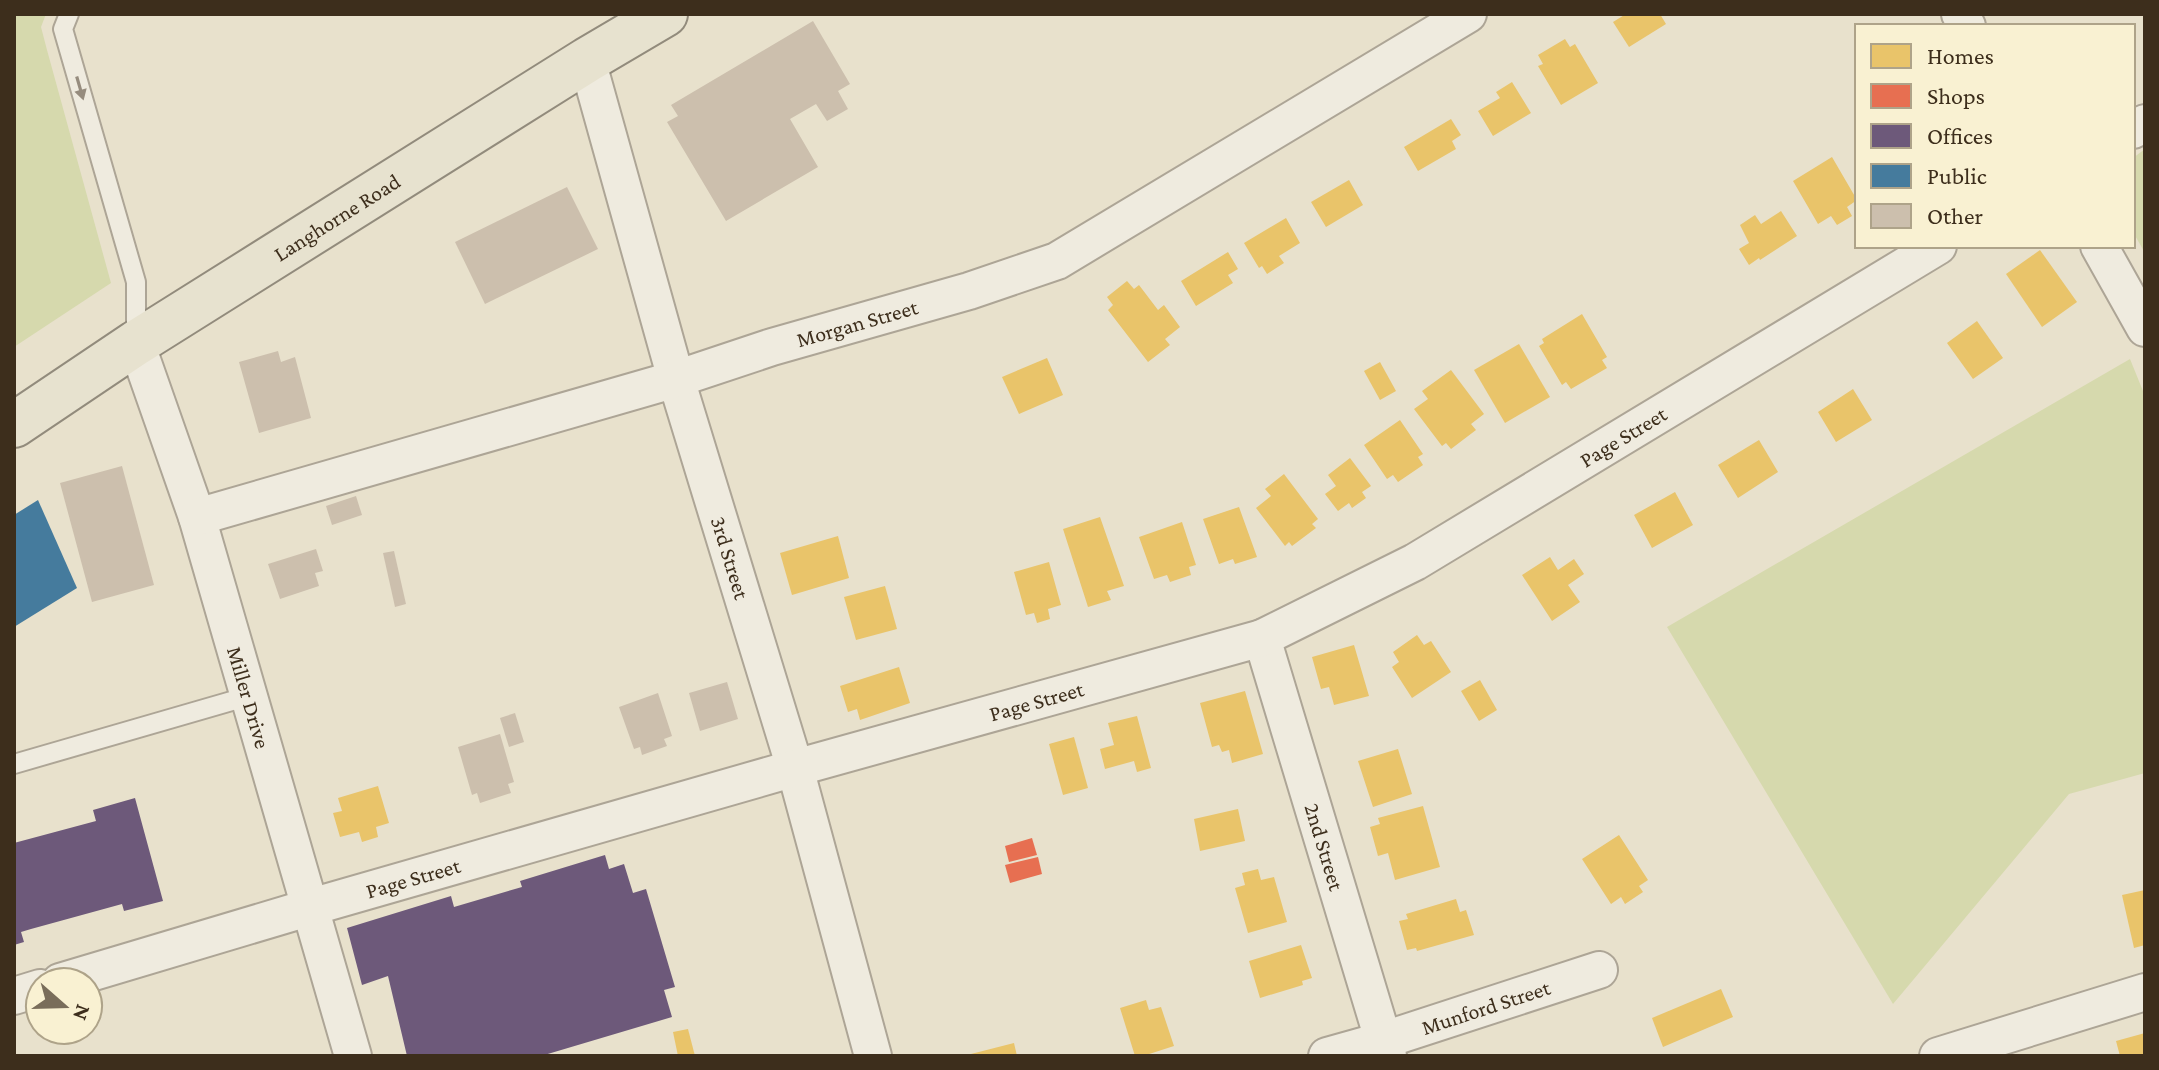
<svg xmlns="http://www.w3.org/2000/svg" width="2159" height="1070" viewBox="0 0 2159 1070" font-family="'Crimson Pro',serif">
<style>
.green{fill:#d6d9ad}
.homes{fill:#e9c46a}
.shops{fill:#e76f51}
.offices{fill:#6d597a}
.public{fill:#457b9d}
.building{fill:#ccbfad}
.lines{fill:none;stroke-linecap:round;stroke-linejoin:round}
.lane-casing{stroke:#ada596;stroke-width:22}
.street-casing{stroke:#ada596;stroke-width:40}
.primary-casing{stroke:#928b7c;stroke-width:48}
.lane{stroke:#efebdf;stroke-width:18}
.street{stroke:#efebdf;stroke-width:36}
.primary{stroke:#e7e2cf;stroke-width:44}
.oneway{fill:#968c7e}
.labels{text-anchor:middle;stroke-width:8;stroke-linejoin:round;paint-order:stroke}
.street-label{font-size:22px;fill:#3d2e1c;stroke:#f9f1d2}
</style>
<rect width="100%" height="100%" fill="#e8e1cc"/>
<g class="green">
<path d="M14,14H46L41,27L47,50L111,283L14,347Z"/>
<path d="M2145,149V253L2133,232V158Z"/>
<path d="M2130,359L2145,396V773L2069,794L1893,1004L1667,627Z"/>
</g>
<g class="homes">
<path d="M1626,14H1660L1666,24L1629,47L1613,22Z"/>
<path d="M1565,39L1570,47L1575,44L1598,83L1561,105L1538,66L1543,64L1538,55Z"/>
<path d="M1512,82L1531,113L1493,136L1478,111L1500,98L1496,92Z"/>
<path d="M1451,119L1461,135L1452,141L1456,149L1418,171L1404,147Z"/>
<path d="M1832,157L1857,200L1847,207L1852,216L1837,225L1831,216L1818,224L1793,181Z"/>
<path d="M1349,180L1363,205L1326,227L1311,202Z"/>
<path d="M1781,211L1797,236L1760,260L1759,258L1749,265L1739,249L1749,243L1740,225L1755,215L1761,224Z"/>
<path d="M1286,218L1300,243L1279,256L1284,263L1267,274L1262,266L1259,268L1244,243Z"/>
<path d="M2040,250L2077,302L2042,327L2006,274Z"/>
<path d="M1228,252L1238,269L1228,275L1233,283L1196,306L1181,281Z"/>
<path d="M1127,281L1134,289L1139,285L1158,310L1164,305L1180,327L1165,339L1170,345L1148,362L1108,310L1113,305L1107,297Z"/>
<path d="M1582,314L1607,357L1602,360L1607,368L1571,389L1566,382L1562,385L1539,346L1544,343L1542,339Z"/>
<path d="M1977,321L2003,358L1973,379L1947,343Z"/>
<path d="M1519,344L1550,397L1505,423L1474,370Z"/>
<path d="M1047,358L1063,395L1019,414L1002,377Z"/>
<path d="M1380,362L1396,391L1380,400L1364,371Z"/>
<path d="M1451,370L1484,414L1471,424L1476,430L1451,449L1446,443L1442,446L1414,409L1428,399L1422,391Z"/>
<path d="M1853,389L1872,420L1836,442L1818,412Z"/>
<path d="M1400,420L1423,454L1418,457L1423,465L1398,482L1393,475L1387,479L1364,445Z"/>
<path d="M1759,440L1778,472L1738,498L1718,465Z"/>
<path d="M1350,458L1371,486L1362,492L1366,498L1352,508L1349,503L1338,511L1325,494L1336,486L1328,475Z"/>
<path d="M1284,474L1318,519L1312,524L1316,528L1292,546L1289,542L1285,546L1256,508L1271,496L1265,489Z"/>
<path d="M1675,492L1693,525L1652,548L1634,515Z"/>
<path d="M1239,507L1257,557L1235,564L1233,559L1219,564L1203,519Z"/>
<path d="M1100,517L1124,586L1107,591L1111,600L1088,607L1063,529Z"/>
<path d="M1182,522L1196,565L1189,567L1191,575L1170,582L1167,575L1154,579L1139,537Z"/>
<path d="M838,536L849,578L792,595L780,553Z"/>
<path d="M1550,557L1558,570L1574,559L1584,574L1568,585L1580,602L1552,621L1522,575Z"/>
<path d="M1049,562L1061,605L1048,609L1050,619L1037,623L1034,613L1026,615L1014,572Z"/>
<path d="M885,586L897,629L856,640L844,597Z"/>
<path d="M1417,635L1424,645L1431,641L1451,672L1412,698L1392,667L1399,662L1393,652Z"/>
<path d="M1354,645L1369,696L1334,705L1329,687L1321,689L1312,657Z"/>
<path d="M899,667L910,703L860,720L857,709L848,712L840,686Z"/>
<path d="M1480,680L1497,710L1479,721L1461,691Z"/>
<path d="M1245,691L1263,754L1232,763L1229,750L1222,752L1219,745L1212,747L1200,703Z"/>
<path d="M1137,716L1151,768L1137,772L1134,761L1105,769L1100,749L1114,745L1108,723Z"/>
<path d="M1074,737L1088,788L1063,795L1049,744Z"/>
<path d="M1398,749L1412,794L1373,807L1358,761Z"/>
<path d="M378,786L389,823L376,827L378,837L362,842L359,832L340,837L333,813L342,811L338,798Z"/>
<path d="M1423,806L1440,867L1395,880L1388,853L1378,856L1370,827L1380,824L1378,818Z"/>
<path d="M1238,809L1245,841L1200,851L1194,819Z"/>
<path d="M1619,835L1648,880L1639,886L1643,892L1625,904L1621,897L1611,904L1582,859Z"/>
<path d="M1258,869L1261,880L1274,877L1287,922L1248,933L1235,888L1245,885L1242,873Z"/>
<path d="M2145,890V945L2134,948L2122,895Z"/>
<path d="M1456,899L1460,912L1466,910L1474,935L1417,951L1416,948L1407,950L1399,921L1408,919L1406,914Z"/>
<path d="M1301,945L1312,978L1302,981L1303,985L1260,998L1249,961Z"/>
<path d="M1721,989L1733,1017L1663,1047L1652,1018Z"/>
<path d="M1146,1000L1149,1010L1161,1007L1174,1046L1143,1056H1135L1120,1008Z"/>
<path d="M688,1029L695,1056H678L673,1032Z"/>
<path d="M2145,1033V1056H2120L2116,1041Z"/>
<path d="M1014,1043L1017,1056H967V1055Z"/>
</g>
<g class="shops">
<path d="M1032,838L1037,855L1009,862L1005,846Z"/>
<path d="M1038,857L1042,874L1010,883L1005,865Z"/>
</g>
<g class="offices">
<path d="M135,798L163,901L124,911L122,904L31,929L21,932L24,942L14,945V843L96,821L93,810Z"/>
<path d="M605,855L609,869L624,864L633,893L646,889L675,987L664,990L672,1017L541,1056H407L388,976L362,985L347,928L451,896L454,907L522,887L520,881Z"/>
</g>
<path class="public" d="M38,500L77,588L14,627V515Z"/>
<g class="building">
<path d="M813,21L850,84L838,91L848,109L827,121L816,104L790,119L818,167L726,221L667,122L678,116L671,105Z"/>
<path d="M567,187L598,249L485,304L455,242Z"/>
<path d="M278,351L281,362L295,357L311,418L259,433L239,362Z"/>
<path d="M122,466L154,585L92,602L60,483Z"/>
<path d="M356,496L362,515L332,525L326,506Z"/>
<path d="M316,549L323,571L315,573L319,586L280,599L268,564Z"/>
<path d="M394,551L406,604L395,607L383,553Z"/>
<path d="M727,682L738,719L700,731L689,693Z"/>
<path d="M658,693L672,736L664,739L667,746L642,755L640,747L634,749L619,707Z"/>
<path d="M515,713L524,742L509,747L500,718Z"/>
<path d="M500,734L514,782L508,784L511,793L480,803L477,793L472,795L458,747Z"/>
</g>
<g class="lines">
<defs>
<g id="lane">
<path d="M69,14L63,29L136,282V340"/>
<path d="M14,764L249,696"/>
</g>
<g id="street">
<path d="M1960,14L1967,26"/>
<path id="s1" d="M587,60L676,379L795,768L873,1056"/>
<path d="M2133,130L2145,123"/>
<path d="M2099,246L2145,328"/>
<path id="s2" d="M136,343L197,517L353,1056"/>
<path id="s3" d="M197,517L676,379L772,347L969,291L1057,261L1468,14"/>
<path id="s4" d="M1262,638L1388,1056"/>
<path id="s5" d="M60,982L311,907L795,768L1262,638L1415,562L1938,246"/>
<path d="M14,996L40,988"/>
<path id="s6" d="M1327,1056L1384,1040L1599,970"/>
<path d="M1938,1056L2145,992"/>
</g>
<g id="primary">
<path id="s7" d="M14,425L136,343L587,60L665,14"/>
</g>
</defs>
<use href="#lane" class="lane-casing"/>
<use href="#street" class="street-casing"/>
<use href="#primary" class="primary-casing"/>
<use href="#lane" class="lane"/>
<use href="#street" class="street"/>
<use href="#primary" class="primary"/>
</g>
<defs><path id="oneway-solid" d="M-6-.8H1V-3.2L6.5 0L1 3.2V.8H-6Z" transform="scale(2)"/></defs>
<use class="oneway" href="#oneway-solid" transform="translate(80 88) rotate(74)"/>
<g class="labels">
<g class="street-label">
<text dy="8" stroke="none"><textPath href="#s7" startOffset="384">Langhorne Road</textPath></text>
<text dy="8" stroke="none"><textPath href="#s3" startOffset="688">Morgan Street</textPath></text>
<text dy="8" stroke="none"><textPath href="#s5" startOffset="1664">Page Street</textPath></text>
<text dy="8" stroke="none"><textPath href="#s1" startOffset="518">3rd Street</textPath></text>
<text dy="8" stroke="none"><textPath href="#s2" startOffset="372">Miller Drive</textPath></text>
<text dy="8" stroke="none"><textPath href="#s5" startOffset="1016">Page Street</textPath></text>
<text dy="8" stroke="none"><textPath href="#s4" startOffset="218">2nd Street</textPath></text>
<text dy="8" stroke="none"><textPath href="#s5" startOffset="368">Page Street</textPath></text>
<text dy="8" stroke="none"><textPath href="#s6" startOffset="166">Munford Street</textPath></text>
</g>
</g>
<rect width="2159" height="1070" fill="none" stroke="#3d2e1c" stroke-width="32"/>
<rect x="1855" y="24" width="280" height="224" fill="#f9f1d2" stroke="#aea389" stroke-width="2"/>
<rect x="1871" y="44" width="40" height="24" fill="#e9c46a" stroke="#aea389" stroke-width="2"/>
<text x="1927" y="64" font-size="24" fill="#3d2e1c">Homes</text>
<rect x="1871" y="84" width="40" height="24" fill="#e76f51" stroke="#aea389" stroke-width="2"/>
<text x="1927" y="104" font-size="24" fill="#3d2e1c">Shops</text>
<rect x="1871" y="124" width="40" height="24" fill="#6d597a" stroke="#aea389" stroke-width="2"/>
<text x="1927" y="144" font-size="24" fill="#3d2e1c">Offices</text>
<rect x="1871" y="164" width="40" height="24" fill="#457b9d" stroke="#aea389" stroke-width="2"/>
<text x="1927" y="184" font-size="24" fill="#3d2e1c">Public</text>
<rect x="1871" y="204" width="40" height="24" fill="#ccbfad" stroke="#aea389" stroke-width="2"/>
<text x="1927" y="224" font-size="24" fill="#3d2e1c">Other</text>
<g transform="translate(64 1006) rotate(110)"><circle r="38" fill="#f9f1d2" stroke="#aea389" stroke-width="2"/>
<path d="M0-6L14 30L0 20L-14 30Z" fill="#796d5a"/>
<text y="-12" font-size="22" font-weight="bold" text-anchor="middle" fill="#3d2e1c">N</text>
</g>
</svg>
